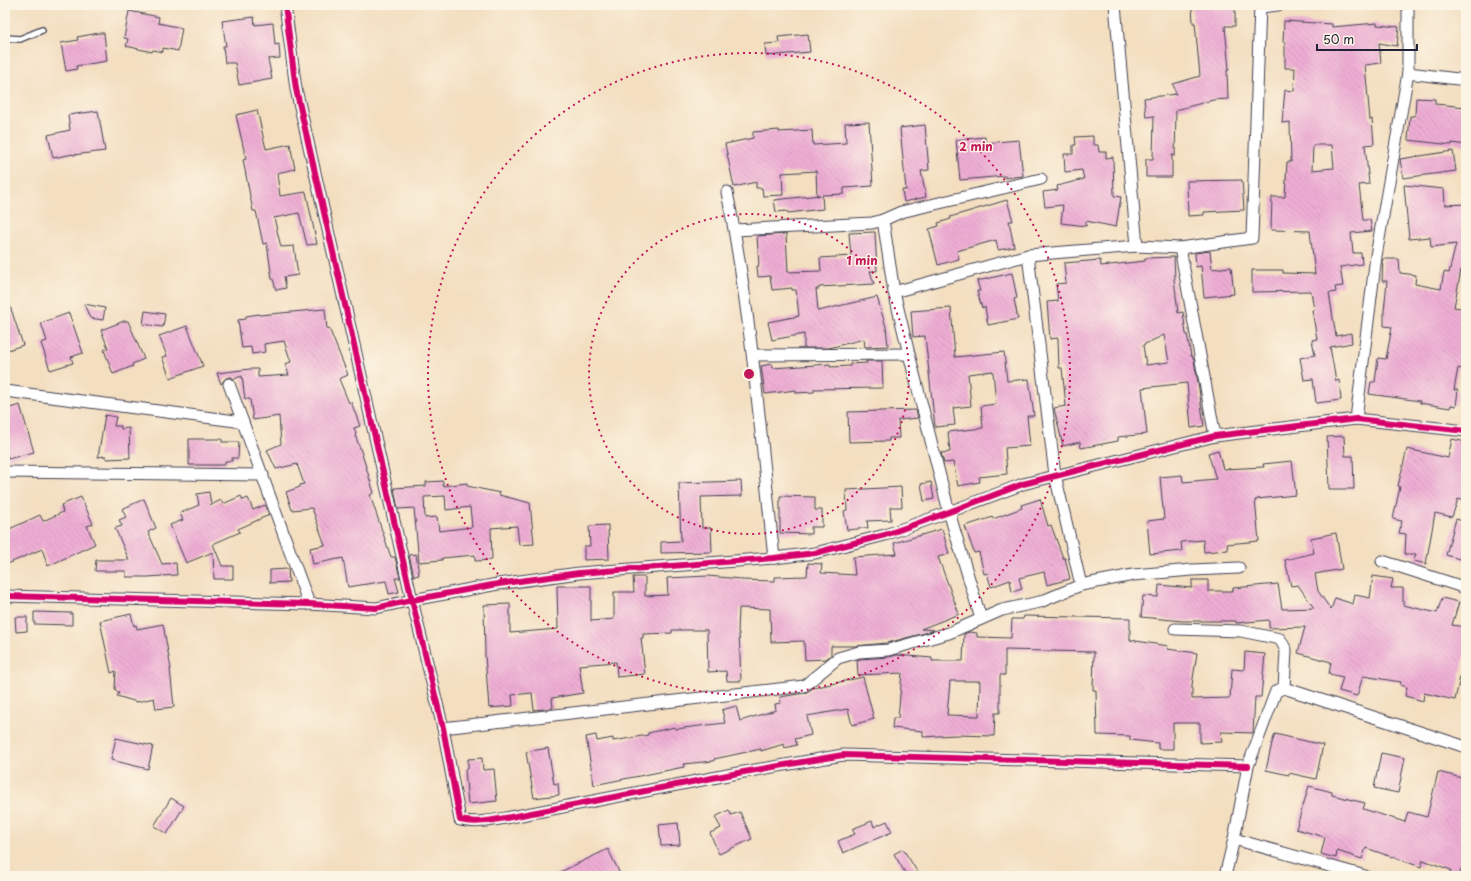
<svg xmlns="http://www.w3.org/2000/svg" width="1471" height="881" viewBox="0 0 1471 881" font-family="'Playpen Sans',sans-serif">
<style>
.building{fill:url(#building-back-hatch);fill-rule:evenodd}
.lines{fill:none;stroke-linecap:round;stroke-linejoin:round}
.service-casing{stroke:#413e4f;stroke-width:8}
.minor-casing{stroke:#413e4f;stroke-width:13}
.service{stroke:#fff;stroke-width:5.5}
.minor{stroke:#fff;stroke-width:11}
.cycleway-casing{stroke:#fcf5e5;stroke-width:8}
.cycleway{stroke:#d6006c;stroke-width:6}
.ring{fill:none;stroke:#c2185b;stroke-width:2;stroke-dasharray:2 4}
.centre{fill:#c2185b;stroke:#fcf5e5;stroke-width:2}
.ring-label{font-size:12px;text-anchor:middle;font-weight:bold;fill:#c2185b;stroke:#fcf5e5;stroke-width:3;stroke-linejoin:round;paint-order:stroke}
</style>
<defs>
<pattern id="building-back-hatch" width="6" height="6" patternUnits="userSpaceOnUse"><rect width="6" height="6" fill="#eeadd4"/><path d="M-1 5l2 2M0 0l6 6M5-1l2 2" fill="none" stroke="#cc95b7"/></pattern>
</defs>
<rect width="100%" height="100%" fill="#fcf5e5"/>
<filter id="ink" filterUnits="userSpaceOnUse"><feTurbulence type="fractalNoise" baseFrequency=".025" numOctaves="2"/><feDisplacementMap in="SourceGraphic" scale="8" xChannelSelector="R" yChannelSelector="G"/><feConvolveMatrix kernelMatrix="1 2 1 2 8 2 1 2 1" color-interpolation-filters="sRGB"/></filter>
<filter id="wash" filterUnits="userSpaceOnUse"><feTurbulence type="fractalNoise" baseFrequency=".012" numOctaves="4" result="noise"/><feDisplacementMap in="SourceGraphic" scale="16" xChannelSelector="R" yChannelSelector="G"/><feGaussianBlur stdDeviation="0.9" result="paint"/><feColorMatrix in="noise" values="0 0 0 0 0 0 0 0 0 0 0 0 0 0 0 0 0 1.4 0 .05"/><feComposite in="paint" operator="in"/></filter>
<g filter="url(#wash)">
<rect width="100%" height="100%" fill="#f3dec0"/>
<g id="blocks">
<g class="building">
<path d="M1192,5H1235V26H1225L1229,70H1227L1228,99L1213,100L1176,110L1175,156L1172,155V177H1146V159H1153L1154,116L1146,117L1144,98L1176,94L1173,84L1200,76L1195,23H1193Z"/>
<path d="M129,11L159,17L158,23L182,28L178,51L163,48V52L153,50L152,52L126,46L128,39L124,38Z"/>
<path d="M254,17L255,25L273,23L275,45L279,44L280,58L268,59L272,79L239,85L235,63H225L223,46H226L222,21Z"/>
<path d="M1284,21L1332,24V27L1377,23V25L1399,27L1397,46L1379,43L1381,63L1365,65L1370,120L1372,119L1374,144L1365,145L1369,184L1359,185L1363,220H1370L1372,231L1351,233L1353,253H1361L1362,264L1340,267L1343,286L1335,287L1336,292L1329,293L1336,336L1351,333L1352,343L1330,347L1336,381L1339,380L1341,400L1316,403L1313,379L1304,380L1300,358L1315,355L1312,340L1317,339L1312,310H1314L1311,291L1252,292V270H1283V273L1315,274L1310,231L1271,230L1272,197H1285L1287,162H1291L1290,122L1282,123L1285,90L1294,91L1295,68H1285V42H1283ZM1313,145H1332L1334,168L1312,170Z"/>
<path d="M99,33H104L107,61L76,66L77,69L66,71L61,43L78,40L77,37Z"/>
<path d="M808,34L810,52L766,56L765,44L779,43L778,37Z"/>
<path d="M1416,98L1435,99V104L1466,107V145L1452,143V145L1408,140L1410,116H1415Z"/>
<path d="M257,110L266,149L290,144L295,169L277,173L280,196L306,192L317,244L307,245L299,213L274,218L281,247L294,246L298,275L284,277L286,288L276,290L273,279H272L267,243L263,244L256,211H253L243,160L246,159L236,115Z"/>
<path d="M98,111L105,151L73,155V154L53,158L48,135L70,130L68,115Z"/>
<path d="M869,122L873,186L844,188V194L822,195L823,209L788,213L787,211L776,212L774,200L820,195L817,196L816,171L782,173L783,195L763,196L762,188H756V182L734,187L725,144L753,138V132L779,130V132L812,130L813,145L846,143L845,123Z"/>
<path d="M925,125L929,170L921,171L926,197L904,202L902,190H906L900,128Z"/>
<path d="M1093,136V145H1098L1099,152H1106V158L1113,157L1114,196L1121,197L1116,227L1086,221V226L1061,223L1063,205L1045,207L1043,192L1058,190L1057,186L1084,179L1082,170L1065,172L1064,154H1073V145H1076L1075,137Z"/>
<path d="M985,137V143L1019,140L1023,176L1005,178V176L960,180L956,140Z"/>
<path d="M1453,151L1456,171L1403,178L1400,159Z"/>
<path d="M1242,180L1244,210L1204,212V215L1188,216L1187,181Z"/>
<path d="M1404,185L1444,189L1445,205L1466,204V271L1461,270L1454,307L1466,309V363L1465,370L1458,368L1454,390H1458L1456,406L1451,405L1450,408L1420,403V401L1369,394L1371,382H1375L1378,358L1386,359L1392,327L1384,326V311L1387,281H1382L1383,259H1399L1400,273L1416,275L1415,284L1441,289L1444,272L1449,273L1456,244L1431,247L1430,237L1409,239Z"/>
<path d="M1007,200L1013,221H1009L1014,247L998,250L996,240L957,251L959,259L938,265L929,229L939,226L938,223L951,219L950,217Z"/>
<path d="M875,232L877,271H870L874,284L819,287V289H816L818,311L877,297L886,327L888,346L865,347L864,339L829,348H804V334L772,340L768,322L799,316L796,290H792V288L772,290L770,276L758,277L757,266H759L757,236L786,234L788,272L821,271L820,258L851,256L849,233Z"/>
<path d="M1210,251L1212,269L1231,267L1234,294L1204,297L1201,266L1196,267L1195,253Z"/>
<path d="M1174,257L1175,278L1174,279L1178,313L1183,312L1186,334H1187L1191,356H1192L1194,360L1199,389L1204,426L1191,428L1187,383L1142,388L1147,434L1118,437V441L1081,448L1080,442L1063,446L1054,408L1066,406L1062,368H1059L1058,338L1050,339L1047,302L1058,301L1056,284L1066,283L1064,263L1100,260L1101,266L1145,261V258ZM1164,335L1169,362L1146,365L1143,345Z"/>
<path d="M1012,273L1017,298L1014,299L1018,319L988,325L985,307L982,308L977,291H980L977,281Z"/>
<path d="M5,297H7L23,345L5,351Z"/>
<path d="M84,304L105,308L103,320L90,318Z"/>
<path d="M951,308L955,357L1004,352L1007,381L1029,379L1034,416H1027L1030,446L1005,448L1007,474L979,477L980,482L958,486L953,462L944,463L941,453L950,452L948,432L983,428L981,406L996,404L993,371L968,374L971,406L953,408L955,425L935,427L925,336L913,337L911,311Z"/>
<path d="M325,309L327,329L329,328L348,375L339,379L349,403L351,402L360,426L354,428L356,434L355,435L361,451L374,493L370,495L391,557H395L400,578H395L399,592L389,594L386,581L348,587L343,558L313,564L310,548L325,545L312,508L292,510L286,492L300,487V485L304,484L297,464L276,469L267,450L281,444L279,416L253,420L250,399H245L242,376L234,379L231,377L226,378L221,384L217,373L250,369H258V377L289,375L285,364L291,362L284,341L264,344L265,352L252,354L251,347L242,348L238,320L246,319V316L259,314V315Z"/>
<path d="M145,311L165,314L163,327L143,324Z"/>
<path d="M69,313L83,353L71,357L73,363L50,370L41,343L47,341L41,323Z"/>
<path d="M124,321H128L144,359L132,364L133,366L113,374L104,350L108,348L101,330Z"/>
<path d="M187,326L203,366L170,378L162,357L167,356L159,336Z"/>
<path d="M866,361H882L883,388L814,389V392L796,393V390L765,394L761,366L772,364L773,368L830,364V367L850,366V364L867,363Z"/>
<path d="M20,405L34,452L8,459L5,447V418L8,417L6,409Z"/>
<path d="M916,410L918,418L898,420L899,438H889V441L849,442L848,412Z"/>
<path d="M105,415L116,417L114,426H121V429L129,428L130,458L106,459V456L98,457Z"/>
<path d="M1344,436L1345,456H1353L1354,489H1329L1327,437Z"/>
<path d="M189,439H222V442H239L238,458H232V461H225V465H189Z"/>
<path d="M1452,439L1466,442V501L1458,499L1452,517L1435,513L1426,564L1414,561L1416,554H1405L1406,534L1399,533L1402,521L1393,519L1400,487L1398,486L1407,449L1448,458Z"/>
<path d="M1218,450L1223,469L1264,467L1263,464L1292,461L1296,495L1257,499V500H1255L1259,541L1227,544L1228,550L1204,552L1203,540L1181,542L1182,551L1150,554L1147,521L1164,519L1160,477L1182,475L1183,482L1216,479L1208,453Z"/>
<path d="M443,481V486L467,483V486L500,493L499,495L530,503L534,544L519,545L517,526L491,528L492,560L475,561V555L442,558V560L419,562L414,508L398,509L394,488L426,486V482ZM445,496L446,510L470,507L472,527L439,531L437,517L425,518L424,497Z"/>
<path d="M741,481L742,496L701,497L702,528H711L712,552L661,553V542L681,541L679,483Z"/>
<path d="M931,482L934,499L924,501L921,484Z"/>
<path d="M901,487L902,507H890L891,520L867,521L868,528L847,530L844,511L847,510L846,490Z"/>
<path d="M209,492L211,505L221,500L223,504L241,496L243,500L248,498L253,510L265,505L269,515L238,529L240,532L213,544L222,566H233V579H214L213,552L186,563L170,525L183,520L180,513L199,505L197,494Z"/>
<path d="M780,496L815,497V510H822V527H811V534L780,533Z"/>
<path d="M81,497L93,524L87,526L95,544L48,566L42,549L5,565V531L40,515L43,521L63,512L61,505Z"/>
<path d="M144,499L156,528L148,532L162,564L176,563L177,575L148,577H126V571H95L96,560H129L115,528L122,526L119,520L126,517L122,509Z"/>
<path d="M1040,499L1048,526L1051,525L1063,558H1065L1070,579L1047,585L1044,572L1019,578L1022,589L1012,592L1010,580L991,587L987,573L984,574L979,552L974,553L965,526L993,517V519L1022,508L1021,505Z"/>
<path d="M1456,519L1466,522V561L1446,555Z"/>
<path d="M608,525L609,559L584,560V546H590L589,526Z"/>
<path d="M942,529L949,554L938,557L959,614L921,629L934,630L932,631L887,643L855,646H831V655L826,659L805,660L804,641L771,642L770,609L739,608L738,633H739L741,681H727L726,671L708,672L707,630H672V633L643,634V638H641L645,674L617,677L616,662L579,665L583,693L552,698L553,708L534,710L532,693L512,695L513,706L489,708L485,655L484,605L510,604V633L558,629L557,586H591V621L614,619V592H634L633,577H645V596L668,595L667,578L708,576L741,579V580L775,581V577L807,576L808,563L822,564L821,573L855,575L853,557L897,554L894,543Z"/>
<path d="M1336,533L1342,569L1315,574L1318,591L1331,610L1335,598L1353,604L1355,595L1370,598L1373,576L1393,579L1391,588H1403V605L1437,613L1442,598L1459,602L1452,625L1466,627V650L1455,700L1424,693L1423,701L1405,696L1407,687L1400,685L1401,682L1363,676L1357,696L1339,691L1343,677L1329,674L1331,662L1298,653L1305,627L1269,628V620L1236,623V621H1183L1141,617L1143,596L1158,597L1159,585L1192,588V580H1208V591H1233V588L1278,584L1282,609L1314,608L1298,585L1291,586L1285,560L1314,553L1311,538Z"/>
<path d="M416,554L419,575L414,576L409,555Z"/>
<path d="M288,569L289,582L270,583V570Z"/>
<path d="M34,612L72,613V625L34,624Z"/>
<path d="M131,614L134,626L136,625L137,629L163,624L171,669H170L174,707L156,709L154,698L137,702L117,696L119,693L115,689L116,671L111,673L100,621Z"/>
<path d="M1024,616L1130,618V640L1168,646L1167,649L1197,653L1192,685V699L1230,698L1232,669L1244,670L1245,652L1265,654L1261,697H1255L1253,733L1221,732L1222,742L1200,743V723H1173V749H1158V743L1130,740V736L1097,735L1096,690H1093L1094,652L1005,650V675H1000V713H995L994,736L955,735L923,737V731L892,728L893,718H898L902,673L858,675L857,660L860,659L889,657L897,655L932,658V661H963L964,634L969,632L977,633V637L1011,638L1012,619H1023ZM950,681H980L979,716L947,715Z"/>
<path d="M15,617H27V631L16,632Z"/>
<path d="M863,677L874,719L852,725L848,709L807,716L811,735L795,739L797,745L785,748L784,744L761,751V749L714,759V761L683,764L684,767L594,785L586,737L596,735L597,741L613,738V741L648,735V733L675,727V729L725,723L722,710L736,706L740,721L776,710L775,704L781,703L780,697L805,693L813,688Z"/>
<path d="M1275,734L1323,745L1316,779L1289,773V775L1266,770L1272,743Z"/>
<path d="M116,738L153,746L148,769L111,760Z"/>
<path d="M548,748L554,784L558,783L559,795L534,798L526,752Z"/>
<path d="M1381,753L1405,758L1398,793L1374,788Z"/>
<path d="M482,758L483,770L494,769L497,801L468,804L465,769H468V759Z"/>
<path d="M1438,772L1466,779V857L1459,876H1449L1451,870L1423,860L1421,867L1366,848L1362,859L1337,851L1336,858L1321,854L1325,837L1296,829L1309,786L1332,792V795L1365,803L1363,809L1405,822L1408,812L1427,817Z"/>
<path d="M171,798L184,806L167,834L154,826Z"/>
<path d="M729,810L731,815L740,812L752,839L719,854L710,833L721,828L715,817Z"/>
<path d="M872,821L874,827L887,821L892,832L843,853L838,841L855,834L852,829Z"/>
<path d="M678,823L680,845L661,846L659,825Z"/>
<path d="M608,849L621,876H552Z"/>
<path d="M903,849L920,876H907L894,854Z"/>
</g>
</g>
</g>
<g filter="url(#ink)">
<use href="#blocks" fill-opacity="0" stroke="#413e4f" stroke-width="1"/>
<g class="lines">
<defs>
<path id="service" d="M5,38L20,39L42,30"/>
<g id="minor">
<path d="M285,5L296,89L412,600L498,584L579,573L774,558L815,553L885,535L949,512L1023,484L1215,436L1356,419L1466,431"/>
<path d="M1115,5L1137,246"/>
<path d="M1260,7L1278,5"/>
<path d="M1408,73L1466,80"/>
<path d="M727,192C751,313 761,436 774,558"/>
<path d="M883,220L894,292L909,354L949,512L981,619"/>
<path d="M735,230L872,223L883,220L901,212L1041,179"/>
<path d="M1180,248L1215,436"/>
<path d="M1028,255L1055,475L1081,585"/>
<path d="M894,292L1028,255L1137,246L1180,248L1252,238L1260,5"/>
<path d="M753,355L909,354"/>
<path d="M229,384L309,604"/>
<path d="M5,391L243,422"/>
<path d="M1356,419L1376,256L1408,73V5"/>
<path d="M5,472L263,475"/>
<path d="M1382,561L1466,588"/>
<path d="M5,596L309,604L376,608L412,600L443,728L460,820C477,824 494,820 511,817L738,773L843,755L1248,766"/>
<path d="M1175,629L1241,631L1280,639L1286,650L1284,688"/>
<path d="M443,728L804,686L838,658L859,652L888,650L949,633L1002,610L1040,602L1081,585L1133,575L1192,570L1239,568"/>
<path d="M1234,839L1365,876"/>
<path d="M1225,876L1234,839L1248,766L1276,691L1284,688L1466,747"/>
</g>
</defs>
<use href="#service" class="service-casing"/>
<use href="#minor" class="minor-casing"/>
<use href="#service" class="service"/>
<use href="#minor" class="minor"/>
<defs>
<g id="cycleway">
<path d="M285,5L296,89L412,600L498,584L579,573L774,558L815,553L885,535L949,512L1023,484L1215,436L1356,419L1466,431"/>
<path d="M5,596L309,604L376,608L412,600L443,728L460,820C477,824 494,820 511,817L738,773L843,755L1248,766"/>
</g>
</defs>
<use href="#cycleway" class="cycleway-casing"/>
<use href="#cycleway" class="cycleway"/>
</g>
</g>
<g class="ring">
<circle cx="749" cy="374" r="160"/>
<circle cx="749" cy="374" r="321"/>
</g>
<circle cx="749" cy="374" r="6" class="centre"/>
<g class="ring-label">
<text x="976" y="151">2 min</text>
<text x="862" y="265">1 min</text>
</g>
<rect width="1471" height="881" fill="none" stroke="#fcf5e5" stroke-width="20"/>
<path d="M1317 44v6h100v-6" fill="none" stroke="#22223b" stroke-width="2"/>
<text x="1323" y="44" font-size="12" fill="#22223b" stroke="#fcf5e5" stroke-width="3" paint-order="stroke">50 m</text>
</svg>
